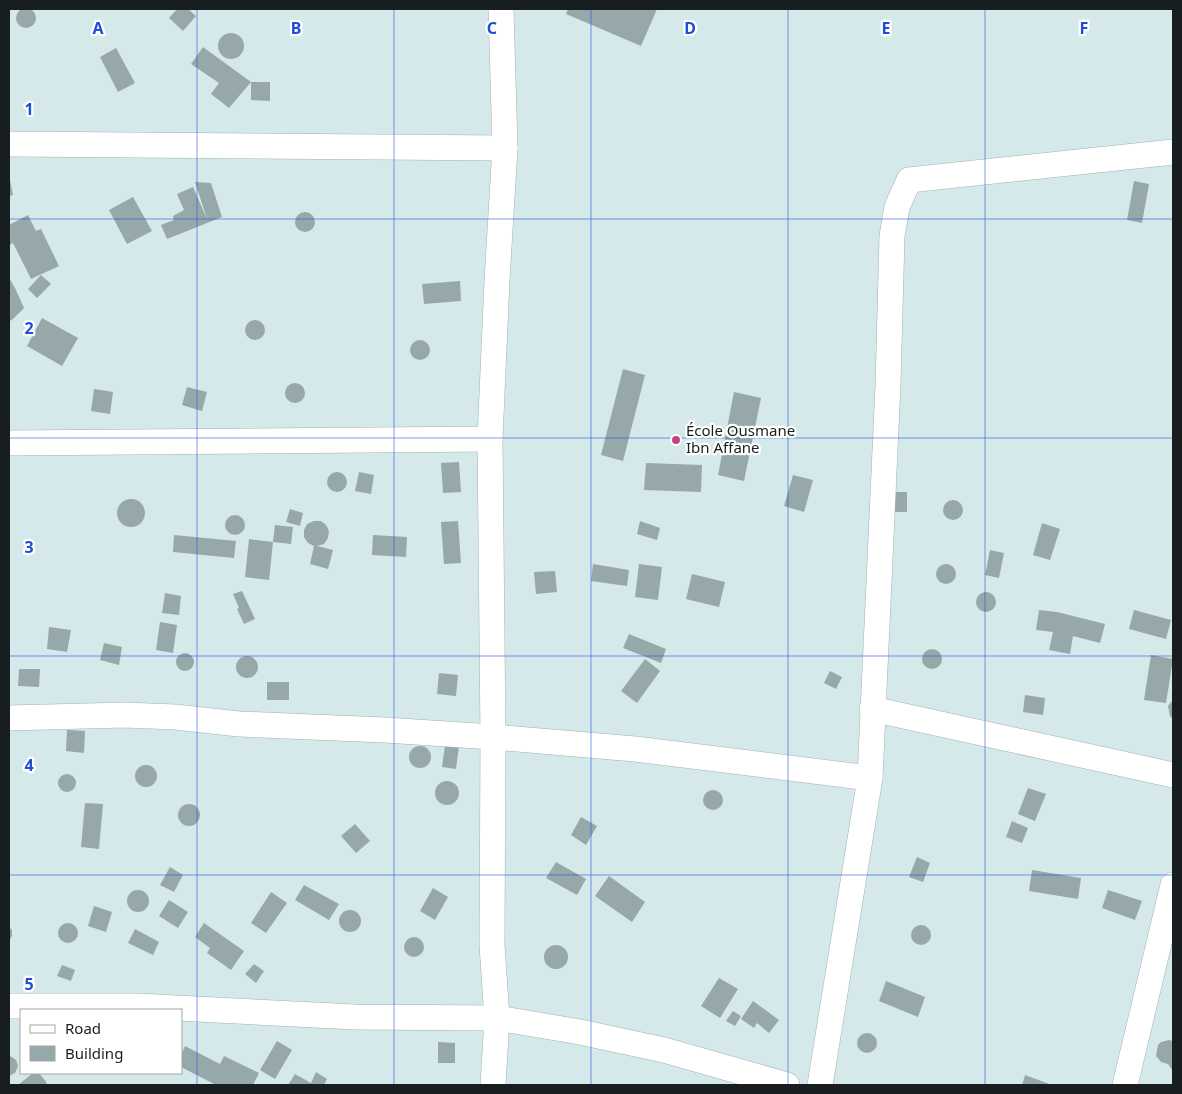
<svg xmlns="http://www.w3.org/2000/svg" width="1182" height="1094" viewBox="0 0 1182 1094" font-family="'Noto Sans',sans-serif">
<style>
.building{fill:#96a8aa}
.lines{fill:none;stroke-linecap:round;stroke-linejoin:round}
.minor-casing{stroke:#a0b2b4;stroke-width:26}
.minor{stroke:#fff;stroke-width:25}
.grid{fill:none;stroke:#1d4ed8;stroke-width:1;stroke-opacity:0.55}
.poi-dot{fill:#c64183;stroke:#fff;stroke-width:2}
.labels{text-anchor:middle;stroke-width:4.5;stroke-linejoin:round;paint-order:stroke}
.poi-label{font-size:15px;fill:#181e1f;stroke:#fff;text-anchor:start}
.grid-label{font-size:16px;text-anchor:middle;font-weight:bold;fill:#1d4ed8;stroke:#fff;stroke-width:4.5;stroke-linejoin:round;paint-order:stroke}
</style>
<rect width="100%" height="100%" fill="#d5e8ea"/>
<g class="building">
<circle cx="26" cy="18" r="10"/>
<path d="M177,9H188L196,16L183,31L169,18Z"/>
<path d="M568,9H657L641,46L566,14Z"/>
<circle cx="231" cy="46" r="13"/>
<path d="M203,47L251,82H270V101L251,100V82L229,108L211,94L219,83L191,64Z"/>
<path d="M116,48L135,83L118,92L100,57Z"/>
<path d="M9,175L13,195L9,196Z"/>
<path d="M1134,181L1149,184L1142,223L1127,220Z"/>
<path d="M195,182L211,183L222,217L167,239L161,225L174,220L173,216L184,210L177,194L193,187L207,219Z"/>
<path d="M133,197L152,231L127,244L109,210Z"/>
<circle cx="305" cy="222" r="10"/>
<path d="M28,215L36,231L41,229L59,266L31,279L13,243L9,245V225Z"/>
<path d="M41,275L51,284L37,298L28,289Z"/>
<path d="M9,278L15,288L24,308L12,320L9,321Z"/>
<path d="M460,281L461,301L424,304L422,284Z"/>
<path d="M42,318L78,338L62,366L27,346Z"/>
<circle cx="255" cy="330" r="10"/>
<circle cx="420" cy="350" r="10"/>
<path d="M623,369L645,375L623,461L601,455Z"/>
<circle cx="295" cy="393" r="10"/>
<path d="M187,387L207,392L202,411L182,405Z"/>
<path d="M94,389L113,392L110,414L91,411Z"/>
<path d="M734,392L761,398L744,481L718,475Z"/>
<path d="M459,462L461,492L443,493L441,463Z"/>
<path d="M646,463L702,465L701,492L644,490Z"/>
<circle cx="337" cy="482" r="10"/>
<path d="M359,472L374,475L371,494L355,491Z"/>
<path d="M793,475L813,480L804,512L784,506Z"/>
<rect x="890" y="492" width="17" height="20"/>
<circle cx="131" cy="513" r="14"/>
<circle cx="953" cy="510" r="10"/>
<path d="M290,509L303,513L300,526L286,522Z"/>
<circle cx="235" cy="525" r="10"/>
<path d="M314,521H321L326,525L329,531L328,538L324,544L317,546L333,550L328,569L310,564L314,546L308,543L304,537V530L307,524Z"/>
<path d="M458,521L461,563L444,564L441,522Z"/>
<path d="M640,521L660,528L657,540L637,534Z"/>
<path d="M1042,523L1060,529L1050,560L1033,555Z"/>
<path d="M275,525L293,527L291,544L273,542Z"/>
<path d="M174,535L236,541L234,558L173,552Z"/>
<path d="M373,535L407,537L406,557L372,555Z"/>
<path d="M249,539L273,542L269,580L245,577Z"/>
<path d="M990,550L1004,553L999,578L985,575Z"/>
<circle cx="946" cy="574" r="10"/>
<path d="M593,564L629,570L627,586L591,581Z"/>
<path d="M639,564L662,567L658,600L635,597Z"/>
<path d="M555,571L557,592L536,594L534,572Z"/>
<path d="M692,574L725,582L719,607L686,599Z"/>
<path d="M242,591L255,619L244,624L237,609L239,608L233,594Z"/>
<circle cx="986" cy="602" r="10"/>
<path d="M165,593L181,596L179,615L162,613Z"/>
<path d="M1039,610L1057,612L1105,624L1100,643L1073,636L1070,654L1049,650L1053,632L1036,630Z"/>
<path d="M1134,610L1171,620L1166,639L1129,629Z"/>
<path d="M160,622L177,625L173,653L156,650Z"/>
<path d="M49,627L71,630L67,652L47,649Z"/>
<path d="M629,634L666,649L661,663L623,648Z"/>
<path d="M104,643L122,647L119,665L100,660Z"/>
<circle cx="932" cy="659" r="10"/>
<circle cx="185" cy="662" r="9"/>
<path d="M1151,655L1173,659L1166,703L1144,700Z"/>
<circle cx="247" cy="667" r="11"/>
<path d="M645,659L660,671L637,703L621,691Z"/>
<path d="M19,669H40L39,687L18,686Z"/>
<path d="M830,671L842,677L836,689L824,683Z"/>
<path d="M439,673L458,675L456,696L437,694Z"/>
<rect x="267" y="682" width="22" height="18"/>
<path d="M1025,695L1045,698L1043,715L1023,712Z"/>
<path d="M1173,700V719L1170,716L1168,706Z"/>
<path d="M67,730L85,731L84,753L66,751Z"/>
<path d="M445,745L459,746L456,769L442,767Z"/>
<circle cx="420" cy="757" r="11"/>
<circle cx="146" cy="776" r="11"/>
<circle cx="67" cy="783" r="9"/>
<circle cx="447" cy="793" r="12"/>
<path d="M1028,788L1046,794L1035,821L1018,814Z"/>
<circle cx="713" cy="800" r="10"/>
<path d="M85,803L103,804L99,849L81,847Z"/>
<circle cx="189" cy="815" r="11"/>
<path d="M581,817L597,826L586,845L571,835Z"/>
<path d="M1012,821L1028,828L1022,843L1006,837Z"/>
<path d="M355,824L370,841L356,853L341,836Z"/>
<path d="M917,857L930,863L923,882L909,877Z"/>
<path d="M556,862L586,879L577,895L546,878Z"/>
<path d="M170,867L183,875L174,892L160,885Z"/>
<path d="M1032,870L1081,878L1078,899L1029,891Z"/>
<path d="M609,876L645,902L632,922L595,896Z"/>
<path d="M304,885L339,904L329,920L295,900Z"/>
<path d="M433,888L448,897L435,920L420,911Z"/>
<path d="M1108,890L1142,901L1135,920L1102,908Z"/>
<circle cx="138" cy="901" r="11"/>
<path d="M271,892L287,903L266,933L251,923Z"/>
<path d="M169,900L188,912L178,928L159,916Z"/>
<path d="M94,906L112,912L106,932L88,926Z"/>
<circle cx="350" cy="921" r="11"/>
<circle cx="68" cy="933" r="10"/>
<path d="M204,923L244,951L231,970L207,953L210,948L195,937Z"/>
<circle cx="921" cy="935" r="10"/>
<path d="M9,927L12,930V936L9,941Z"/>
<path d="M135,929L159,942L153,955L128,943Z"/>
<circle cx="414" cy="947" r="10"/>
<circle cx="556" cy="957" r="12"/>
<path d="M254,964L264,971L256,983L245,974Z"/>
<path d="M62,965L75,970L71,981L57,976Z"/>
<path d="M719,978L738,989L720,1018L701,1006Z"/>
<path d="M886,981L925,997L918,1017L879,1001Z"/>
<path d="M753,1001L779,1020L769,1033L757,1023L754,1028L741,1019Z"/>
<path d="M733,1011L741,1016L735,1026L726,1021Z"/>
<circle cx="867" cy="1043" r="10"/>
<path d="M1169,1040L1173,1041V1071L1168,1064L1161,1062L1156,1056L1158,1045L1161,1042Z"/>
<path d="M277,1041L292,1050L275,1079L260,1070Z"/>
<path d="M438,1042L455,1043V1063H438Z"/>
<path d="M185,1046L220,1064L224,1056L259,1073L253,1085H216L181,1067V1055Z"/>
<path d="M9,1055L16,1060L18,1066L15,1073L9,1076Z"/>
<path d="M316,1072L327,1079L324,1085H288L295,1074L311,1083Z"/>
<path d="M33,1073H39L47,1083L44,1085H18Z"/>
<path d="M1025,1075L1052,1085H1022Z"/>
</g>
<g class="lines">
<defs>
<g id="minor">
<path d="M9,144L505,148"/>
<path d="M9,443L490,439"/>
<path d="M872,709L1173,775"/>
<path d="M9,718L125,715L175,717L239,724L385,730L493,737L635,749L870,778"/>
<path d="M9,1006H137L355,1017L497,1018L580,1032L664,1050L787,1085"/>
<path d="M493,1085L497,1018L492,945L493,737L490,439L497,280L505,148L501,9"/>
<path d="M820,1085L870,778L888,385L892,236L897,207L909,180L1173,152"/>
<path d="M1125,1085L1173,885"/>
</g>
</defs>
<use href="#minor" class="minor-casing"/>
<use href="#minor" class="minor"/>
</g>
<path class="grid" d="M197,9V1085M394,9V1085M591,9V1085M788,9V1085M985,9V1085M9,219H1173M9,438H1173M9,656H1173M9,875H1173"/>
<circle class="poi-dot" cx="676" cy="440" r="5"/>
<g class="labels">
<g class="poi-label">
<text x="686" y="436">École Ousmane<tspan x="686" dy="17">Ibn Affane</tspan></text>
</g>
</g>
<g class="grid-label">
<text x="98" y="34">A</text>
<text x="296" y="34">B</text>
<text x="492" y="34">C</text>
<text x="690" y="34">D</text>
<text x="886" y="34">E</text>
<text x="1084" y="34">F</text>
<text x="29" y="115">1</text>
<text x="29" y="334">2</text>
<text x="29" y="553">3</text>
<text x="29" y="771">4</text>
<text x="29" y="990">5</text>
</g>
<rect width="1182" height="1094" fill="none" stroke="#181e1f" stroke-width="20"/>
<rect x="20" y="1009" width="162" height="65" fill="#ffffff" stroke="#a3a5a5"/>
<rect x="30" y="1025" width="25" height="8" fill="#ffffff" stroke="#a3a5a5"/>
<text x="65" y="1034" font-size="15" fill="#181e1f">Road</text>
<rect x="30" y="1046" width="25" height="15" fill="#96a8aa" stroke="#a3a5a5"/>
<text x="65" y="1059" font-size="15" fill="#181e1f">Building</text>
</svg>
